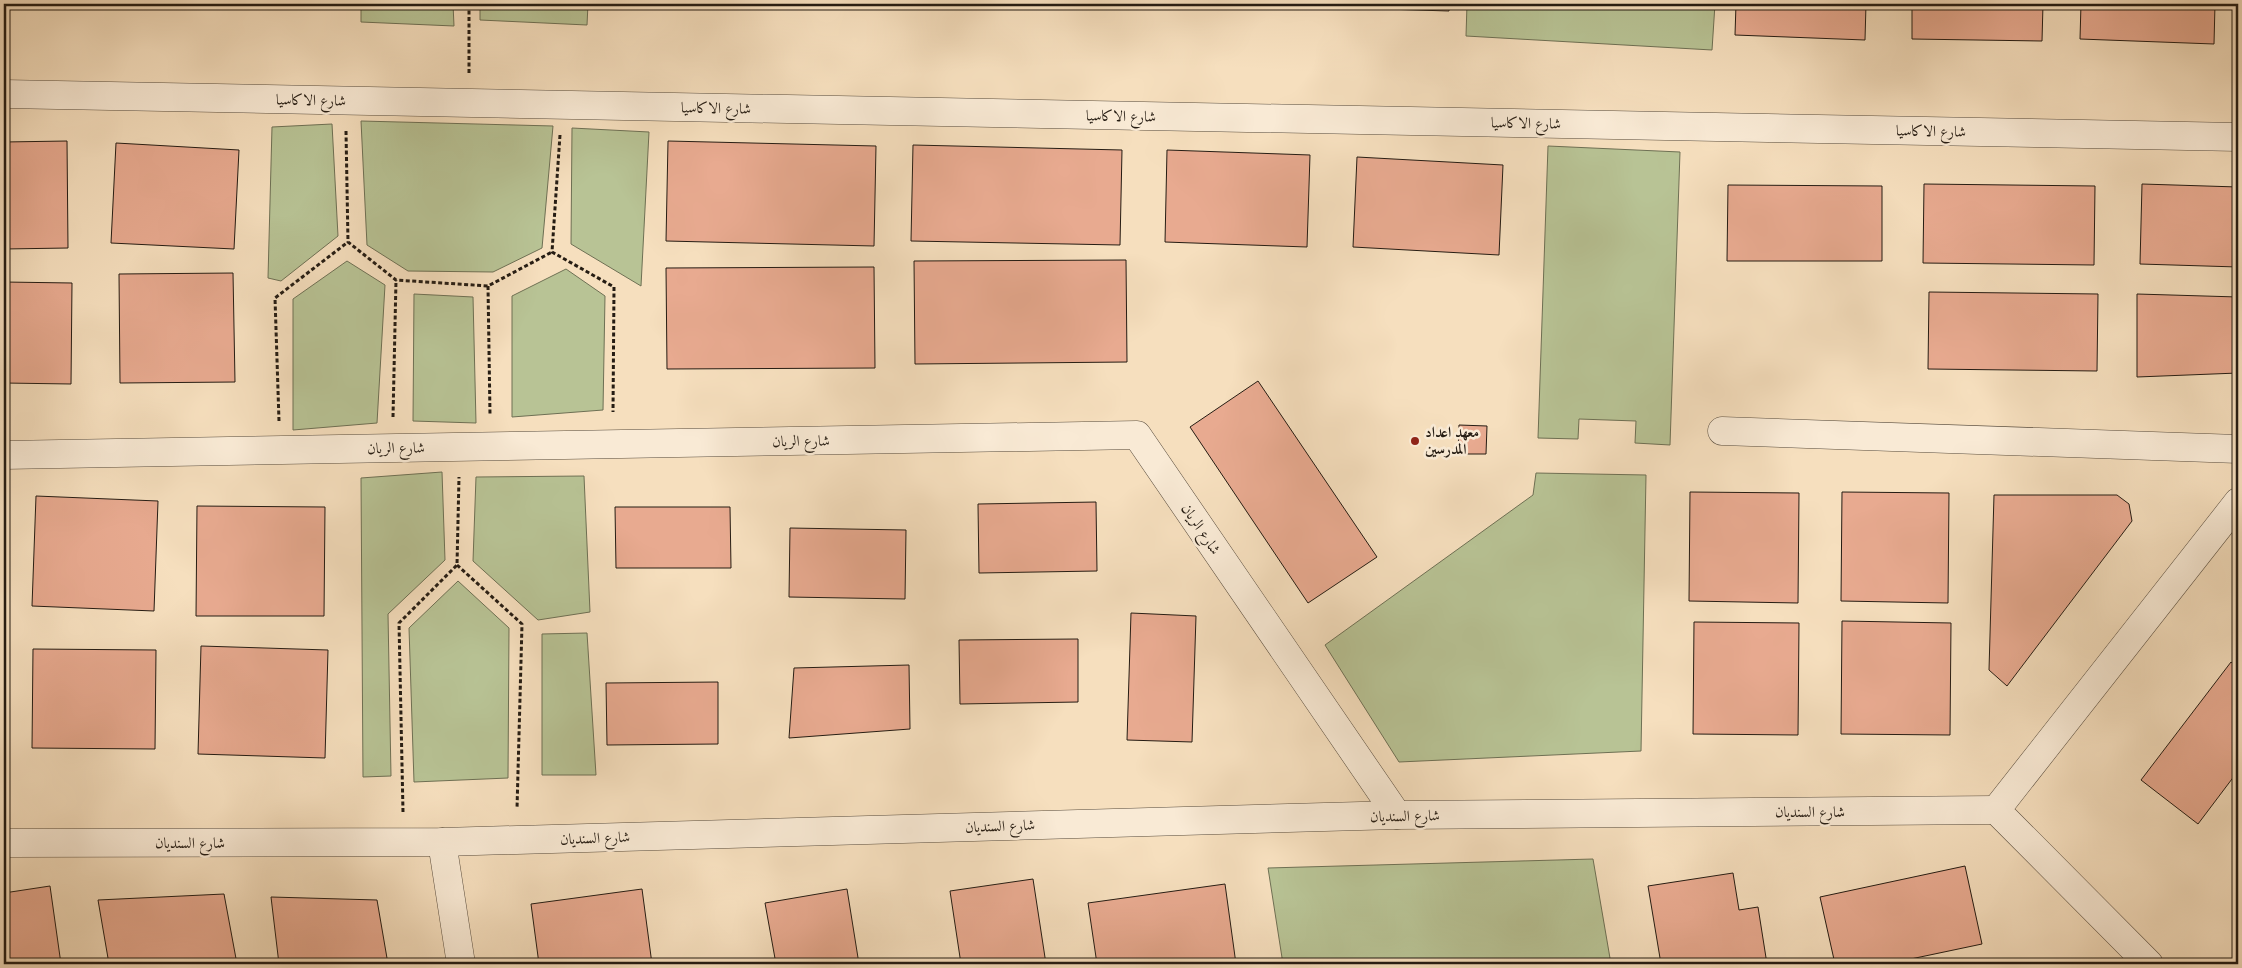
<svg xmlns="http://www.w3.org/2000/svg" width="2242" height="968" viewBox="0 0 2242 968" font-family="'Libre Caslon Text',Amiri,serif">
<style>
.green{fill:#b8c395;stroke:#6e7054}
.building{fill:#e8aa90;stroke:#251c13}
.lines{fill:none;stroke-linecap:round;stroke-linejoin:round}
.street-casing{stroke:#594d3e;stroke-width:29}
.path{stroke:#251c13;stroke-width:3;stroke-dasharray:4 2.5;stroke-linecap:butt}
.street{stroke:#f9ead5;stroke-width:28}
.poi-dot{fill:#8f2418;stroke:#f9ead5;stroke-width:2}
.labels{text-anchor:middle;stroke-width:5;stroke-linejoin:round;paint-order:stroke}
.street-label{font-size:15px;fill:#251c13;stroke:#f9ead5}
.poi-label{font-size:15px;font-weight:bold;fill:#251c13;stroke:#f9ead5;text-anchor:start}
</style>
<rect width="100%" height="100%" fill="#f6dfbe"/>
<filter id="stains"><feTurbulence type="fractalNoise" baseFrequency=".004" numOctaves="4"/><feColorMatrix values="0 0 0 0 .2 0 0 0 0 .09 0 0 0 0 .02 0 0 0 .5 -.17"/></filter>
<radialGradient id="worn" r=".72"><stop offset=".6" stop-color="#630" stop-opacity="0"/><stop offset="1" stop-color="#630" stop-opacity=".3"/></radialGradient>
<g class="green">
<path d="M361,4H453L454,26L361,22Z"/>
<path d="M480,4H588L587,25L480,20Z"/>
<path d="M1467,4H1715L1712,50L1466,36Z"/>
<path d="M361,121L553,126L542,248L493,272L408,271L367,245Z"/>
<path d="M332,124L338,236L281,281L268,278L272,127Z"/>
<path d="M572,128L649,132L641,286L571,244Z"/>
<path d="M1548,146L1680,152L1670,445L1635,443L1636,421L1579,419L1578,439L1538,438Z"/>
<path d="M347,261L385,285L377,423L293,430V299Z"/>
<path d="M566,269L605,296L603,410L512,417V296Z"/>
<path d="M414,294L473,297L476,423L413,421Z"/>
<path d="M442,472L445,560L388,614L391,776L363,777L361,478Z"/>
<path d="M1536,473L1646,475L1641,751L1399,762L1325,645L1533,495Z"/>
<path d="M584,476L590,612L538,620L473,561L476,477Z"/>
<path d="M458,581L509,628L508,778L414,782L409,628Z"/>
<path d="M587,633L596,775H542V634Z"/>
<path d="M1593,859L1611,964H1283L1268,868Z"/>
</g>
<g class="building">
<rect x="787" y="4" width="65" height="3"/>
<path d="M1147,4H1279V7Z"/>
<path d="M1321,4H1449V11L1320,7Z"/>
<path d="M1736,4H1866L1865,40L1735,35Z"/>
<path d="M1912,4H2043L2042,41L1912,39Z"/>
<path d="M2081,4H2215L2214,44L2080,39Z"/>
<path d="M67,141L68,248L4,249V142Z"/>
<path d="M668,141L876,146L874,246L666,241Z"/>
<path d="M116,143L239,150L234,249L111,243Z"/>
<path d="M913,145L1122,150L1120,245L911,241Z"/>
<path d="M1167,150L1310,155L1307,247L1165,242Z"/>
<path d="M1357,157L1503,165L1499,255L1353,247Z"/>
<path d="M1924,184L2095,186L2094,265L1923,263Z"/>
<path d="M2142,184L2238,187V267L2140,264Z"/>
<path d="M1728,185L1882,186V261H1727Z"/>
<path d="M1126,260L1127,362L915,364L914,261Z"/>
<path d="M874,267L875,368L667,369L666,268Z"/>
<path d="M233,273L235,382L120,383L119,274Z"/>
<path d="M4,282L72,283L71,384L4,383Z"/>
<path d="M1929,292L2098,294L2097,371L1928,369Z"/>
<path d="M2137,294L2238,297V373L2137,377Z"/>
<path d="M1258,381L1377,557L1308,603L1190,427Z"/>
<path d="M1459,425L1487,426L1486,454H1458Z"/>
<path d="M1690,492L1799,493L1798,603L1689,601Z"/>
<path d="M1842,492L1949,493L1948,603L1841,601Z"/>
<path d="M1994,495H2117L2129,504L2132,521L2007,686L1989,670Z"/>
<path d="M36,496L158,501L154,611L32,606Z"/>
<path d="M1096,502L1097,571L979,573L978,504Z"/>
<path d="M197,506L325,507L324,616H196Z"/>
<path d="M615,507H730L731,568H616Z"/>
<path d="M790,528L906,530L905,599L789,597Z"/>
<path d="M1131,613L1196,616L1192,742L1127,740Z"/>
<path d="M1842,621L1951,623L1950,735L1841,734Z"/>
<path d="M1694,622L1799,623L1798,735L1693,734Z"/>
<path d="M1078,639V702L960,704L959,640Z"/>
<path d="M201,646L328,650L325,758L198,754Z"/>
<path d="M33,649L156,650L155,749L32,748Z"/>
<path d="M2231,662L2238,668V771L2198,824L2141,780Z"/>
<path d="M909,665L910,729L789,738L794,668Z"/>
<path d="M718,682V744L607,745L606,683Z"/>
<path d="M1965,866L1982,944L1887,964H1835L1820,897Z"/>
<path d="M1733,873L1739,910L1758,907L1767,964H1661L1648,886Z"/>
<path d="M1033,879L1046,964H961L950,891Z"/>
<path d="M1225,884L1236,964H1097L1088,903Z"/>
<path d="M50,886L61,964H4V893Z"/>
<path d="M642,889L652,964H539L531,904Z"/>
<path d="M847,889L859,964H776L765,903Z"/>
<path d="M224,894L237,964H109L98,900Z"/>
<path d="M271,897L377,900L388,964H279Z"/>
</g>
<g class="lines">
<defs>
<g id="street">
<path d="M4,94L2238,137"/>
<path d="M1722,431L2238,449"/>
<path d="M4,455L1137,435L1397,815"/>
<path d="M442,842L461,964"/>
<path d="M4,843L442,842L1397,815L1996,810"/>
<path d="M2149,964L1996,810L2238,502"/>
</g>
</defs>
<use href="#street" class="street-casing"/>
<g class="path">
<path d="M469,73V4"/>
<path d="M346,131L348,242L396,280L488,286L552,252"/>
<path d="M560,135L552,252L614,287L613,412"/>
<path d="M488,286L490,415"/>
<path d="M393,417L396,280"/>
<path d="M279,421L275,298L348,242"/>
<path d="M457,565L522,624L517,809"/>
<path d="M403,812L399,623L457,565L459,477"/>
</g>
<use href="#street" class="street"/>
</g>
<circle class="poi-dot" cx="1415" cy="441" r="5"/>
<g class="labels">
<g class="street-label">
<text transform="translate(311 100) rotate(1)" y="5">شارع الاكاسيا</text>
<text transform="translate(716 108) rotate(1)" y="5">شارع الاكاسيا</text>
<text transform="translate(1121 116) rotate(1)" y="5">شارع الاكاسيا</text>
<text transform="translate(1526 123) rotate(1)" y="5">شارع الاكاسيا</text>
<text transform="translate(1931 131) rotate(1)" y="5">شارع الاكاسيا</text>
<text transform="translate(801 441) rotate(-1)" y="5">شارع الريان</text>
<text transform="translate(396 448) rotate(-1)" y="5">شارع الريان</text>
<text transform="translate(1201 529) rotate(56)" y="5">شارع الريان</text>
<text x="1810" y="817">شارع السنديان</text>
<text transform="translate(1405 816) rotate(-1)" y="5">شارع السنديان</text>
<text transform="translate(1000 826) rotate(-2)" y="5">شارع السنديان</text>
<text transform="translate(595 838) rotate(-2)" y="5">شارع السنديان</text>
<text x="190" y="848">شارع السنديان</text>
</g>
<g class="poi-label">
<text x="1425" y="437">معهد اعداد<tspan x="1425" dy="17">المدرسين</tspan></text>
</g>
</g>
<rect width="2242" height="968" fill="none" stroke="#f6dfbe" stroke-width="20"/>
<rect x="5" y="5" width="2232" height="958" fill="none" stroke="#251c13" stroke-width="2.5"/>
<rect x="10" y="10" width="2222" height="948" fill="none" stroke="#251c13"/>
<rect width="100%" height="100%" filter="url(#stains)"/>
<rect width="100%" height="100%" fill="url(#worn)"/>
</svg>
